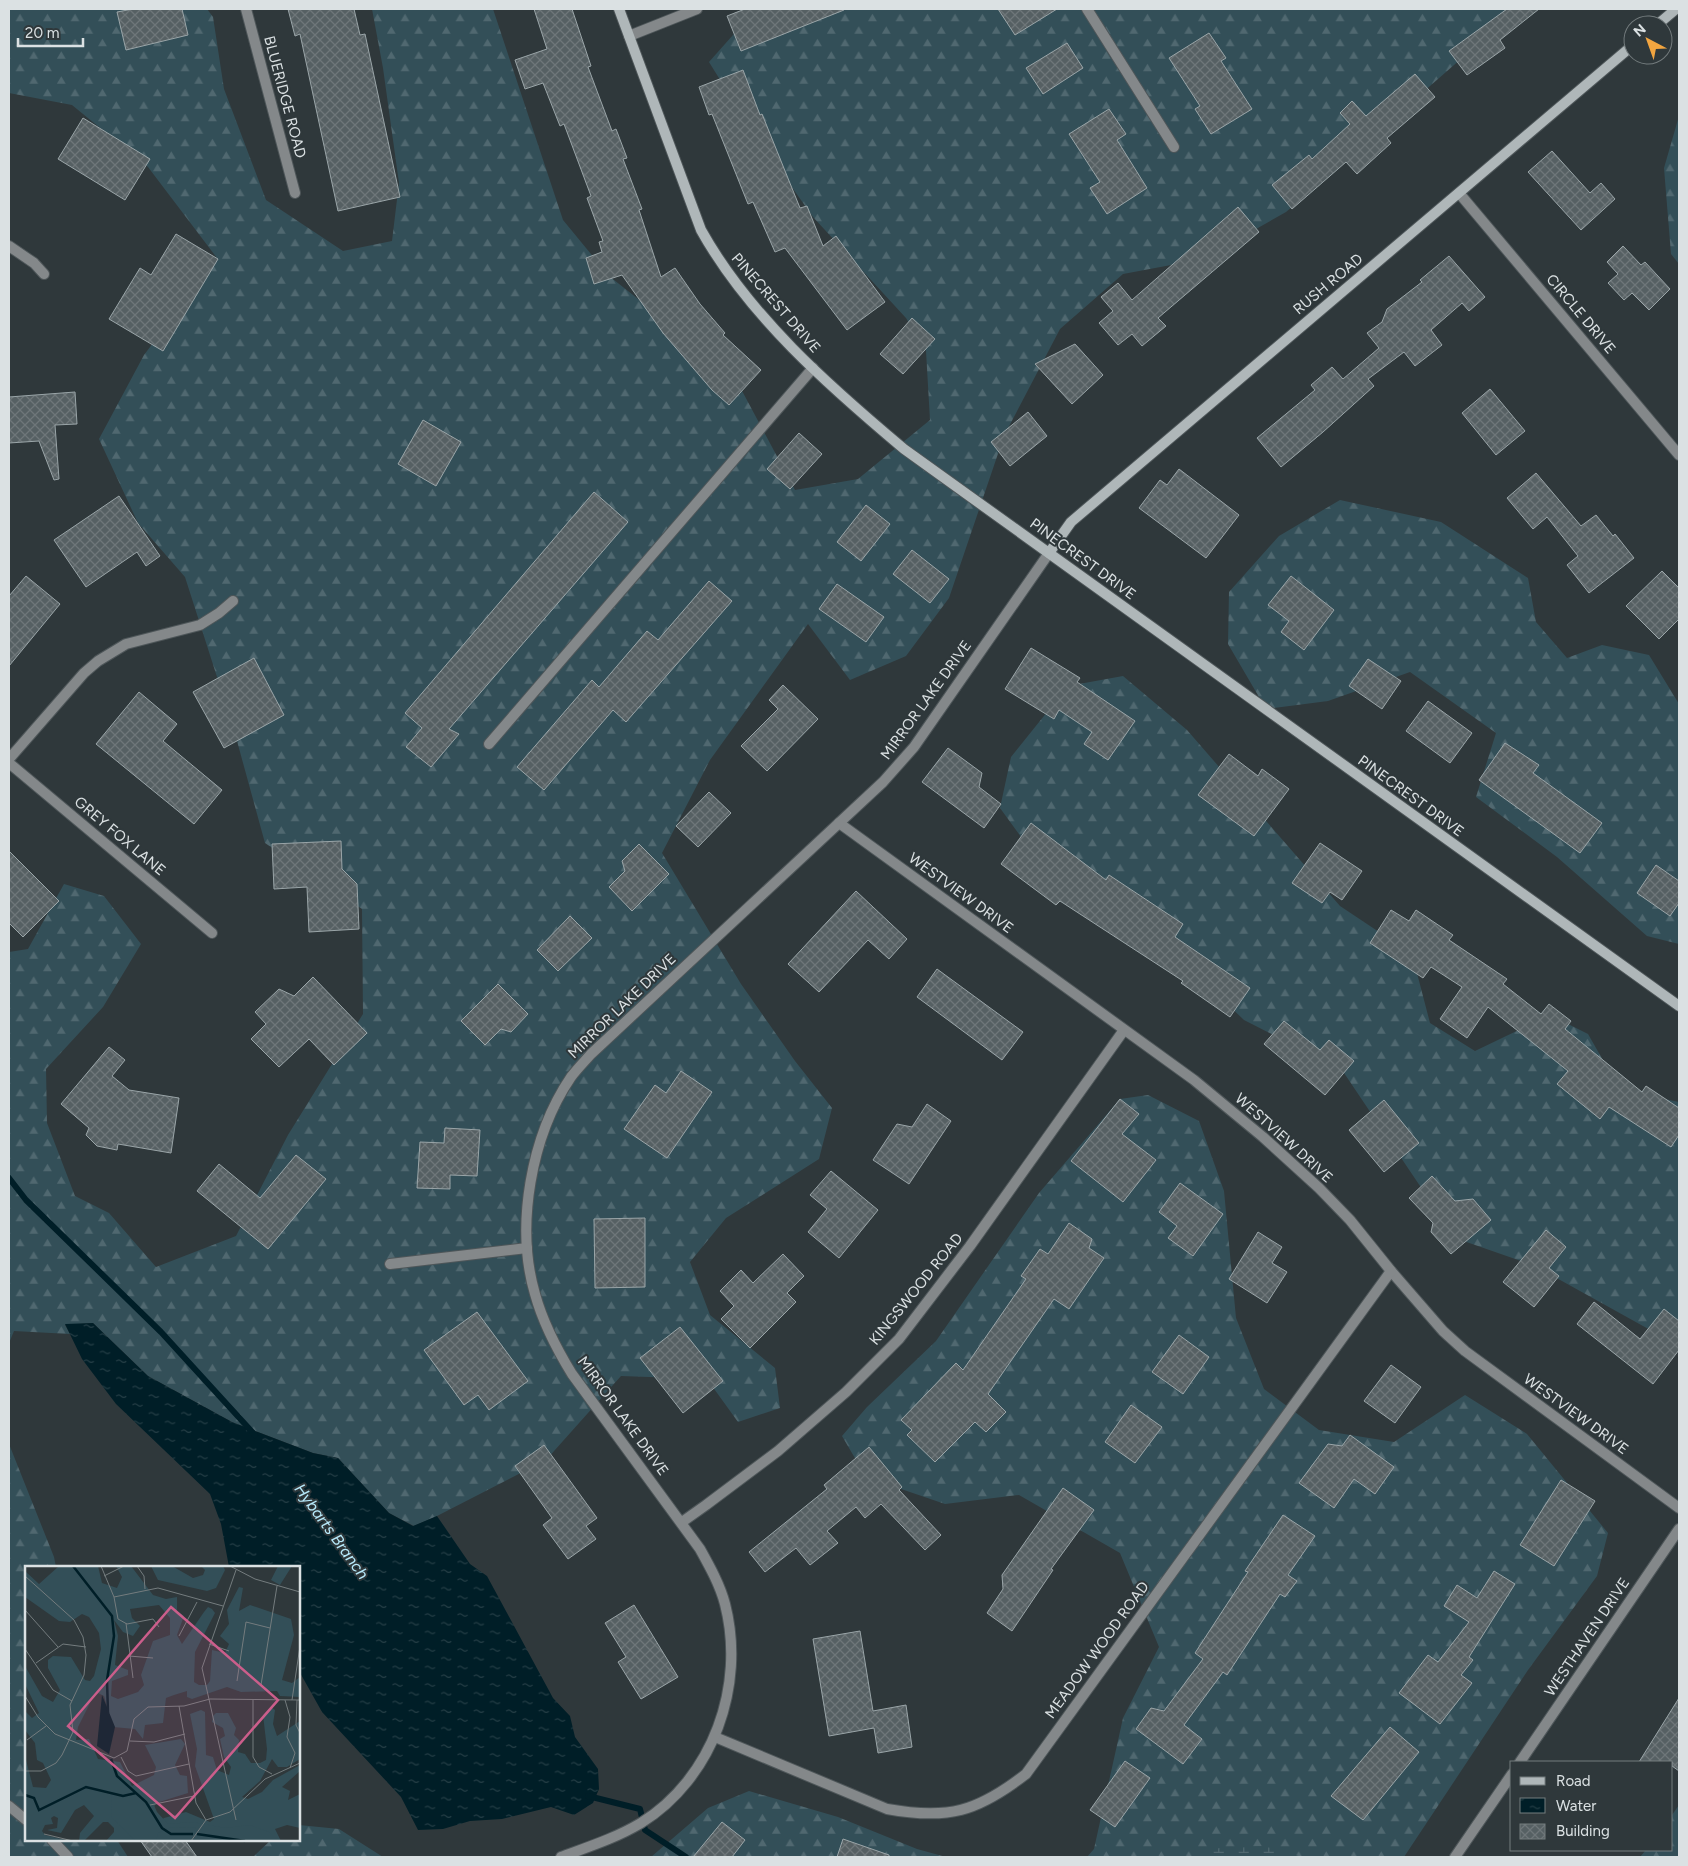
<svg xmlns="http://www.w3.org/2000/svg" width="1688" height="1866" viewBox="0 0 1688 1866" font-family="Figtree,sans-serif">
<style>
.forest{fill:url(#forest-firs)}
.wetland{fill:url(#wetland-marsh)}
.water{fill:url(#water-ripples)}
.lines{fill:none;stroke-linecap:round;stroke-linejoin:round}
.stream{stroke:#001e27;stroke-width:6}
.building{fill:url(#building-cross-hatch);stroke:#9aa5a8}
.lane-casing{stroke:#4e5659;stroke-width:12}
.street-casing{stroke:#4e5659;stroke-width:12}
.secondary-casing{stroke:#4e5659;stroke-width:12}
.lane{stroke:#84888a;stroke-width:10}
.street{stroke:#84888a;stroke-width:10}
.secondary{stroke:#afb7b9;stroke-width:10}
.labels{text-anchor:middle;stroke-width:4;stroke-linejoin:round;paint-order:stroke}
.street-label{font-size:15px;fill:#dbe1e3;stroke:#2f383b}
.water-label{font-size:16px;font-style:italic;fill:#b7eafb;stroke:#2f383b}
.inset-river{fill:none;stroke:#001e27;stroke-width:2.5}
.inset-road{fill:none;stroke:#747c7e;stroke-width:1}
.view{fill:#cb5e8b;fill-opacity:0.15;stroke:#cb5e8b;stroke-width:2.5}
.inset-edge{fill:none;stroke:#dbe1e3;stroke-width:2.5}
</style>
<defs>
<pattern id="forest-firs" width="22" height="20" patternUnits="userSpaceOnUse" patternTransform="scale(1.25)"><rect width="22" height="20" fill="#334f58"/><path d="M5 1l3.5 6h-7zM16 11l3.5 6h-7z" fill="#506870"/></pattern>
<pattern id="wetland-marsh" width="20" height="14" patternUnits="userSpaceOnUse" patternTransform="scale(1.25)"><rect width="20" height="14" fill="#334f58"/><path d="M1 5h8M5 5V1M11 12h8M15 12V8" fill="none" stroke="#506870"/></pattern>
<pattern id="water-ripples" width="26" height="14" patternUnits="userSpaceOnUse" patternTransform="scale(1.25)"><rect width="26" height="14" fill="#001e27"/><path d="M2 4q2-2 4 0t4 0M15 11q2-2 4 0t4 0" fill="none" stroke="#253e46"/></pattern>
<pattern id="building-cross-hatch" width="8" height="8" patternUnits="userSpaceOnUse" patternTransform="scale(1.25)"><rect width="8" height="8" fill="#566063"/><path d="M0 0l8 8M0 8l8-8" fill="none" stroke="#6e7679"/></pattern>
</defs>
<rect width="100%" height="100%" fill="#2f383b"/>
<g class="forest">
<path d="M9,9H207L213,17L224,89L266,200L343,251L392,241L399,183L383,68L372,9H493L563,220L609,276L733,374L795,490L858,479L930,420L926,351L906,318L813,217L750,128L709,62L741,26L783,15L817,9H1518L1286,212L1203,259L1123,274L1060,329L1004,436L949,598L906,656L850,680L808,624L710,760L662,853L741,984L795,1061L832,1108L819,1159L726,1218L690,1262L710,1315L775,1368L780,1408L738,1422L707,1379L621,1376L546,1460L437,1516L414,1526L389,1513L338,1458L313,1453L232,1422L148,1376L93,1323L65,1325L70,1334L14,1331L9,1343V952L28,949L64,884L104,896L141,944L103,1007L46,1069L47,1123L75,1196L109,1213L156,1267L236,1236L288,1135L363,1014L362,909L265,843L234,730L185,577L138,523L99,439L144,355L217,258L148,167L72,105L9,93Z"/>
<path d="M1679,116V264L1671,254L1664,168Z"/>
<path d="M1340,500L1441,522L1528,578L1536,622L1567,658L1602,645L1649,655L1679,704V944L1647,936L1557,857L1476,797L1496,733L1410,672L1328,701L1266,709L1228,644L1229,592L1279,536Z"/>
<path d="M1123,676L1187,730L1340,906L1412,954L1430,1023L1475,1051L1550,1015L1588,1034L1620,1090L1679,1102V1346L1535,1266L1455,1238L1342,1070L1244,1020L1140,920L1045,870L1000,808L1011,757L1068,686Z"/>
<path d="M1148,1095L1199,1121L1224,1191L1236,1318L1264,1389L1319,1430L1394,1442L1465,1395L1527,1434L1608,1533L1597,1576L1528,1670L1404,1857H1087L1094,1849L1123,1718L1159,1647L1120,1553L1019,1495L945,1504L866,1477L842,1436L867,1407L936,1341L1039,1193L1120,1099Z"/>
<path d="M9,1444L54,1557L56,1567H26V1840H117L128,1857H9Z"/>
<path d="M749,1791L838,1817L917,1849L946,1857H651L708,1808Z"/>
<path d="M1679,1805V1857H1640L1646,1850H1672V1815Z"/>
<path d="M299,1825L339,1829L383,1857H253L271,1840H299Z"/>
</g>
<path class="wetland" d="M1264,1846L1302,1857H1199L1219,1848Z"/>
<path class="water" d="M93,1323L148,1376L232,1422L313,1453L338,1458L389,1513L413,1526L437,1516L470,1564L487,1576L553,1698L570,1716L575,1737L598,1769L599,1789L593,1803L574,1815L551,1807L502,1819L470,1821L443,1829L418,1830L401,1797L322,1712L299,1671V1567H229L221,1524L210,1494L116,1404L82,1359L65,1324Z"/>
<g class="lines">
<g class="stream">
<path d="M9,1178L26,1200L161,1332L255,1435"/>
<path d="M588,1796L640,1809L645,1830L686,1857"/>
</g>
</g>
<g class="building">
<path d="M133,9H182L188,35L126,50L117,12Z"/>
<path d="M288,9H354L360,35L365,34L400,197L338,211L300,34L295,36Z"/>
<path d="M534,9H572L591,66L588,67L612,131L616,129L627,158L623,159L642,209L639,210L661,277L675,268L700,304L725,333L723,335L761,370L729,405L712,390L663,333L622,275L594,284L586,258L602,252L599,242L603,241L587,198L591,196L564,124L560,126L543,83L525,89L515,60L547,49Z"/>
<path d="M745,9H843L844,10L741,51L727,16Z"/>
<path d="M998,9H1057L1015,35Z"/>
<path d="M1507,9H1539L1500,40L1505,48L1467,75L1449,51Z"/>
<path d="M1209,33L1226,58L1221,61L1252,109L1211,134L1195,109L1200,106L1169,58Z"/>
<path d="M1067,43L1083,68L1043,94L1026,68Z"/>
<path d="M743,70L760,115L762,114L800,208L807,206L823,246L836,236L885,302L847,330L785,248L775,252L753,202L748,204L712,114L709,115L699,87Z"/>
<path d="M1415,74L1435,97L1387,138L1391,143L1357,174L1346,162L1292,209L1272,185L1309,155L1312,159L1350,124L1340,113L1352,101L1366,116Z"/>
<path d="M1109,109L1126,134L1117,140L1147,188L1107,214L1090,188L1100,182L1069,134Z"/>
<path d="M83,118L150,159L125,200L58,159Z"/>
<path d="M1552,151L1590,193L1601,183L1615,199L1581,230L1528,172Z"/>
<path d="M1238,207L1259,232L1158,318L1166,326L1142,346L1132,334L1118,345L1099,323L1113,311L1101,297L1118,283L1132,300Z"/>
<path d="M176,234L218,259L163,351L109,319L140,268L151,275Z"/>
<path d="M1623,246L1641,265L1645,262L1670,289L1649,310L1632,293L1624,300L1608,283L1618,274L1607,262Z"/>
<path d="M1449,256L1485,297L1469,311L1462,303L1431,330L1442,345L1415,366L1404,352L1368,379L1374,386L1323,432L1281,467L1257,438L1315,390L1311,385L1332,367L1343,379L1379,348L1367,333L1382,322L1387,309L1422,282L1420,280Z"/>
<path d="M912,318L935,339L903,374L880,354Z"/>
<path d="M1075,344L1103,375L1072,404L1035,364Z"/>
<path d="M1490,389L1525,431L1496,455L1462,413Z"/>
<path d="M75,392L77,424L55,425L59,479L54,480L39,441L9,443V397Z"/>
<path d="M1028,412L1047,436L1010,466L991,442Z"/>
<path d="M423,420L461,442L436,486L398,464Z"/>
<path d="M799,433L822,454L790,489L767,469Z"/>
<path d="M1179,469L1239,515L1206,558L1139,508L1160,480L1167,485Z"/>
<path d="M1536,473L1581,526L1596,515L1613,536L1615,534L1634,558L1589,593L1567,565L1578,556L1547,517L1533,529L1507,498Z"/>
<path d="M594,492L628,522L449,729L459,734L431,767L406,747L422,728L405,713Z"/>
<path d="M119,496L160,556L146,566L137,552L86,587L54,540Z"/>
<path d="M866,505L890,524L861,561L837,542Z"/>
<path d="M912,550L949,579L930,603L893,574Z"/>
<path d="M1662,571L1679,588V619L1659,639L1626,606Z"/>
<path d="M26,576L60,604L9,666V596Z"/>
<path d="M1291,576L1334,610L1304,650L1281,632L1289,621L1268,605Z"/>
<path d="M709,581L732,601L626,722L613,710L544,790L517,767L592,680L599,687L647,631L658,640Z"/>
<path d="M837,584L884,617L866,642L819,609Z"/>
<path d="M1031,648L1080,678L1077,682L1135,721L1108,760L1084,744L1092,732L1059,710L1054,719L1005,689Z"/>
<path d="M254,658L284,715L224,748L193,692Z"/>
<path d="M1368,659L1401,681L1382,709L1349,686Z"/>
<path d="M783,685L818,719L767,771L741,746L778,709L769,700Z"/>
<path d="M139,692L177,724L163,741L222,790L194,824L96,744Z"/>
<path d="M1428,701L1472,733L1450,763L1406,731Z"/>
<path d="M1505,743L1539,765L1533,773L1602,823L1580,853L1479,780Z"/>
<path d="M948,748L982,773L979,787L1001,804L984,828L922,782Z"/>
<path d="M1229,754L1258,776L1262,769L1289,789L1254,836L1198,795Z"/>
<path d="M709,792L731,813L698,847L676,826Z"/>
<path d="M1031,823L1106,880L1109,875L1183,924L1175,937L1250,988L1230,1017L1181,983L1183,981L1060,901L1056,905L1001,864Z"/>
<path d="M341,841L342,869L357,884L359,929L309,932L307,887L274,889L272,844Z"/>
<path d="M1320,843L1362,871L1342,900L1330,892L1322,903L1292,883Z"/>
<path d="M639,844L669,874L632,911L609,887L625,871L622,861Z"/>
<path d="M9,851L59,901L23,937L9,923Z"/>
<path d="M1656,865L1679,881V903L1670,916L1637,893Z"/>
<path d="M856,891L907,939L889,959L868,940L819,992L788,964Z"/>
<path d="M1391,910L1409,921L1416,910L1453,935L1449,940L1507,979L1503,984L1541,1014L1549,1004L1571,1021L1565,1029L1642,1092L1646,1086L1679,1108V1135L1671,1147L1609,1107L1600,1119L1557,1084L1568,1071L1488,1007L1467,1038L1440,1019L1462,987L1431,967L1423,978L1370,943Z"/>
<path d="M570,916L592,938L558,971L537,950Z"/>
<path d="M937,969L1023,1032L1002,1060L917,997Z"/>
<path d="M313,977L367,1033L334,1065L309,1039L279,1067L251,1039L266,1024L255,1012L279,989L294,996Z"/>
<path d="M498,984L528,1014L511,1032L501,1029L485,1045L461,1021Z"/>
<path d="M1284,1021L1320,1050L1329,1040L1354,1061L1325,1095L1264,1044Z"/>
<path d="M109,1047L125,1060L112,1076L129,1090L179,1098L171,1153L118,1144L117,1150L97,1146L86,1135L89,1128L61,1104Z"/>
<path d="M681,1071L712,1092L667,1158L624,1129L655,1085L666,1093Z"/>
<path d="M1120,1099L1139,1114L1122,1134L1156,1160L1123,1202L1071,1161Z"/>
<path d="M1384,1100L1419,1143L1384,1172L1349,1130Z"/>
<path d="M927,1104L951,1121L909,1184L873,1160L897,1124L912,1127Z"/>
<path d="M445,1128L480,1130L477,1176L450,1175V1189L417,1188L420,1142L444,1143Z"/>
<path d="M296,1155L326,1179L268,1249L197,1191L219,1164L260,1198Z"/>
<path d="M831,1171L878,1210L839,1258L808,1232L827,1209L810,1195Z"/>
<path d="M1432,1176L1455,1201L1473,1199L1491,1220L1451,1254L1431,1232L1433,1223L1409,1198Z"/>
<path d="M1180,1183L1223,1214L1193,1256L1168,1238L1177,1226L1159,1212Z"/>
<path d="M645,1218V1287L595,1288L594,1219Z"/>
<path d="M1069,1223L1092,1239L1089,1248L1104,1258L1069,1309L1054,1299L988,1394L1006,1412L986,1432L975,1422L935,1462L907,1435L912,1430L901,1420L956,1363L963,1370L1026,1279L1021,1276L1040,1249L1048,1254Z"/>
<path d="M1546,1230L1566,1247L1549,1268L1559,1276L1534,1307L1503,1282Z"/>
<path d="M1258,1232L1282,1247L1272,1263L1287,1272L1267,1303L1229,1279Z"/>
<path d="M783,1254L804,1276L787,1293L796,1302L750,1348L721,1319L734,1306L720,1291L741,1270L753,1283Z"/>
<path d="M1594,1302L1640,1339L1664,1309L1679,1321V1350L1653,1384L1577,1324Z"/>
<path d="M477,1312L528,1381L489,1410L478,1395L464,1405L424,1350Z"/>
<path d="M680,1327L723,1381L683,1413L640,1358Z"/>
<path d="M1179,1335L1209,1357L1183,1394L1152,1372Z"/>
<path d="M1391,1365L1421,1387L1395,1423L1364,1401Z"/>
<path d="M1131,1405L1162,1427L1135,1463L1105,1442Z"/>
<path d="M1350,1435L1394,1467L1375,1494L1354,1479L1334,1508L1299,1483L1328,1444L1342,1446Z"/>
<path d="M544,1445L597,1518L586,1526L596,1539L568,1559L543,1525L552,1518L515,1466Z"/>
<path d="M869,1447L902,1487L899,1490L941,1535L925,1550L881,1504L865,1518L856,1507L827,1531L838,1543L810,1565L796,1548L765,1572L749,1552L827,1489L824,1485Z"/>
<path d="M1561,1480L1595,1501L1554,1566L1520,1545Z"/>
<path d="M1063,1488L1094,1510L1051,1569L1053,1570L1012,1631L987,1613L1003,1589L1002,1575Z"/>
<path d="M1283,1515L1315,1536L1288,1575L1297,1581L1285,1597L1280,1594L1227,1675L1223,1672L1184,1725L1202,1739L1183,1764L1136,1729L1151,1708L1164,1711L1203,1659L1195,1653L1248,1572L1245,1571Z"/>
<path d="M1494,1571L1515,1584L1469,1657L1473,1660L1461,1675L1472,1683L1440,1724L1399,1693L1428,1655L1438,1662L1469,1622L1444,1606L1457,1585L1477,1598Z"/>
<path d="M634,1605L678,1677L641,1699L618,1662L626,1657L605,1623Z"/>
<path d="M860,1631L873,1711L906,1705L912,1747L878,1753L874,1728L829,1736L813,1639Z"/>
<path d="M1679,1698V1771L1672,1766V1762H1639Z"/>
<path d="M1390,1727L1419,1752L1363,1820L1331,1796Z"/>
<path d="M1125,1761L1150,1778L1115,1827L1090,1810Z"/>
<path d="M722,1822L745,1840L732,1857H693Z"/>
<path d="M843,1839L889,1855V1857H837Z"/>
<path d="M140,1840H185L197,1857H152Z"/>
</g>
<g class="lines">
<defs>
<path id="lane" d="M489,744L813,368"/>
<g id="street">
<path d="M246,9L295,193"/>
<path d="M1087,9L1174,147"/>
<path d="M629,36L697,9"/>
<path d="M1459,193L1679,455"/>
<path d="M9,246L34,263L44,274"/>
<path d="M9,759L84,673L98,661L126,644L200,625L219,613L233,601"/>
<path d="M9,763L212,933"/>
<path d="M839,823L1194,1080L1263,1137L1319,1188L1350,1220L1391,1271L1443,1331L1465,1351L1679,1508"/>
<path d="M390,1264L527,1248"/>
<path d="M682,1522L706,1505L778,1451L846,1392L899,1339L970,1246L1124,1030"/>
<path d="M715,1737L887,1809C948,1820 977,1812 1026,1774L1391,1271"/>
<path d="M1520,1762L1679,1529"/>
<path d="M9,1806L26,1820"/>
<path d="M52,1840L68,1857"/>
<path d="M561,1857C588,1847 616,1838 641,1823C713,1778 746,1686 725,1604C720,1585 710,1567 700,1549L572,1374C556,1348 543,1323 535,1294C515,1226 531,1136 571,1077C577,1069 584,1062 591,1054L883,782L914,747L1049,553"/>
<path d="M1455,1857L1512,1774"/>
</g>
<g id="secondary">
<path d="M619,9L701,230C749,316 829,386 904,449L1679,1006"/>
<path d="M1657,25L1676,9"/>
<path d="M1049,553L1071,522L1633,45"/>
</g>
</defs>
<use href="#lane" class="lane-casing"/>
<use href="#street" class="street-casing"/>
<use href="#secondary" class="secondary-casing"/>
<use href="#lane" class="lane"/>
<use href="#street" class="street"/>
<use href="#secondary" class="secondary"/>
</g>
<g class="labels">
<g class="street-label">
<text transform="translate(285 97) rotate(75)" y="5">BLUERIDGE ROAD</text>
<text transform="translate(1328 284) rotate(-40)" y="5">RUSH ROAD</text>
<text transform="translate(776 303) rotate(49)" y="5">PINECREST DRIVE</text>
<text transform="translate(1581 314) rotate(50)" y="5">CIRCLE DRIVE</text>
<text transform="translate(1083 559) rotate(36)" y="5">PINECREST DRIVE</text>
<text transform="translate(926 700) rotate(-54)" y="5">MIRROR LAKE DRIVE</text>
<text transform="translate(1411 796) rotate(36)" y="5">PINECREST DRIVE</text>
<text transform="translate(120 836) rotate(40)" y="5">GREY FOX LANE</text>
<text transform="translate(961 893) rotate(36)" y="5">WESTVIEW DRIVE</text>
<text transform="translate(622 1006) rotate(-44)" y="5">MIRROR LAKE DRIVE</text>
<text transform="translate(1284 1138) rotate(42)" y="5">WESTVIEW DRIVE</text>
<text transform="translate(916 1289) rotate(-51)" y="5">KINGSWOOD ROAD</text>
<text transform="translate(1576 1414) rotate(36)" y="5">WESTVIEW DRIVE</text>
<text transform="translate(623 1416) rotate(54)" y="5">MIRROR LAKE DRIVE</text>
<text transform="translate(1587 1637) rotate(-56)" y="5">WESTHAVEN DRIVE</text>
<text transform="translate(1097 1650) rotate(-54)" y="5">MEADOW WOOD ROAD</text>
</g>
<g class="water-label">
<text transform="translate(332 1531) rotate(54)" y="6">Hybarts Branch</text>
</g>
</g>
<g transform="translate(25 1566)">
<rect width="275" height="275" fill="#2f383b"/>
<path d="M34,0H73L77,17L92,22L97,11L91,0H106L128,29L141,33L152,31V45L159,50L152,69L157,78L179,46L183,41L187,43L190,47L170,86L169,116L174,119H182L185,115L187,84L200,87L204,78L195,70L204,58L202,44L214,21L218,22L214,45L225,39L266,53L269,69L257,114L267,117L275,111V131L255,130L252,125L216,126L202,121L167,133L162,131V125L149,129L141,132L138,157L120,159L118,173L110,163L88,161L79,130L73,127L69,129L53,161L51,174L64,173L73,193L95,196L107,220L129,209L131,201L120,179L156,173L160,178L150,199L155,209L162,210L163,227L131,237L125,249L130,259L139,252L161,246L185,256L189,253L170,200L172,183L165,148L176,144L180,146L181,189L188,191L192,204L204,209L206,201L199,191L195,173L200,170L198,162L187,156L188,150L191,147H203L211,162L209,169L214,174L213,186L220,188L226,197H235L241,194L242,183L238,149L246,141L250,144L248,158L252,170L275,155V193L262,201H253L247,193L235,215L217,231L223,233L237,226L248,214L275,199V205L257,221L265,225L263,234L275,228V262L262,259L250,263L256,275H81L89,266V262L83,256H78L59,275H54L55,267L69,250L59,239L50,244L36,267L22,264L32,262L33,252L29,250L26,252L28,258L20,259L17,265L20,269L44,275H0V190L8,221L21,222L26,214L18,197L12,194L10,177L0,164V145L7,152L14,147L0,118V100L17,130L28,136L35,124L23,102V94L28,90L46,91L60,114L65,115L69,110L76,83L74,67L64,51L57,48L45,56L34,55L0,31V5L14,18ZM134,39L145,52V69L128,75L116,109L119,119L113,126L93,133L86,130L87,115L103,109V104L90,99L93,70L89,54L98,66L108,70L115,60L107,52L105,43ZM126,0H147L168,12L178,9L180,4L176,0H198L200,4L191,22L182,25L133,14ZM253,0H267L255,19L246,14Z" fill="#334f58" fill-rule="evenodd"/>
<path d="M119,225L124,228L132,246L143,258L167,256L200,262L225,259L244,266L253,275H111L87,252L86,230L87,227L105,230Z" fill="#334f58"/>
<path d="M171,261L165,275H131L133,267L144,262Z" fill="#334f58"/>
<path d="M77,129L90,161L84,188L72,180Z" fill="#001e27"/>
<path class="inset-river" d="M48,0L87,50L89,70L82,114L83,147M86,193L92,210L121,236L137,262L146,268H168M0,229L9,232L14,244L61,221L98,230L111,227M172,268L220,275"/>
<path class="inset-road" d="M76,0L89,31L93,53L102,58L128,53L134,61M112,0L119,10L120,23M205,0L230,13L275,26M0,10L49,54L58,71L61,89L59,109L45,139L48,166L37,189L31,197L16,205H0M79,10L99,0M89,31L133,22L198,40M0,44L33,81M101,57L108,112M154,70L172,36M184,78L204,85M0,83L28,124L47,135M104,90L128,92M11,97L38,78L61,81M212,115L221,56L245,62M236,119L252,20M0,130L13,151L30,168L89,192L102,185L109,153L123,141L159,140L185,133L275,134M228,134V191L234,201L247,208M260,134L265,151L262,171L270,187L265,202M267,134L275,80M272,134L271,159L275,167M154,140L171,237L181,254M2,174L21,160M105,175L129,176L160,168M96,191L103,205L111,210L164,198M125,239L169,230M211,254L177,102L211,4M19,268L48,275M166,275L181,254L205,246L240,213L275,197"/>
<path class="view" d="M146,41L253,134L150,252L43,160Z"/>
<rect width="275" height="275" class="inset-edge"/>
</g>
<rect width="1688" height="1866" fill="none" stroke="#dbe1e3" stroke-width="20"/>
<rect x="1510" y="1761" width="162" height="90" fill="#2f383b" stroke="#747c7e"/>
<rect x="1520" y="1777" width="25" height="8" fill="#afb7b9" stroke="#747c7e"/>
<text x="1556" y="1786" font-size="15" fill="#dbe1e3">Road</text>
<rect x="1520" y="1798" width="25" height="15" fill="url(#water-ripples)" stroke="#747c7e"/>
<text x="1556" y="1811" font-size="15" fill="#dbe1e3">Water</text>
<rect x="1520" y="1824" width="25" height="15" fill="url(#building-cross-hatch)" stroke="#747c7e"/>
<text x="1556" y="1836" font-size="15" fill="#dbe1e3">Building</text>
<g transform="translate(1648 40) rotate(319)"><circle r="24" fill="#2f383b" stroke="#747c7e"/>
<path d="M0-4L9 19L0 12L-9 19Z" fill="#f2a540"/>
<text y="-8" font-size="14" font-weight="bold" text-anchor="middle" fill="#dbe1e3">N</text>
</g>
<path d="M18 38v8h65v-8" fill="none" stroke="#dbe1e3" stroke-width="2.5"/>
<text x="25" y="38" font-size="15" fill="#dbe1e3" stroke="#2f383b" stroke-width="4" paint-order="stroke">20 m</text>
</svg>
